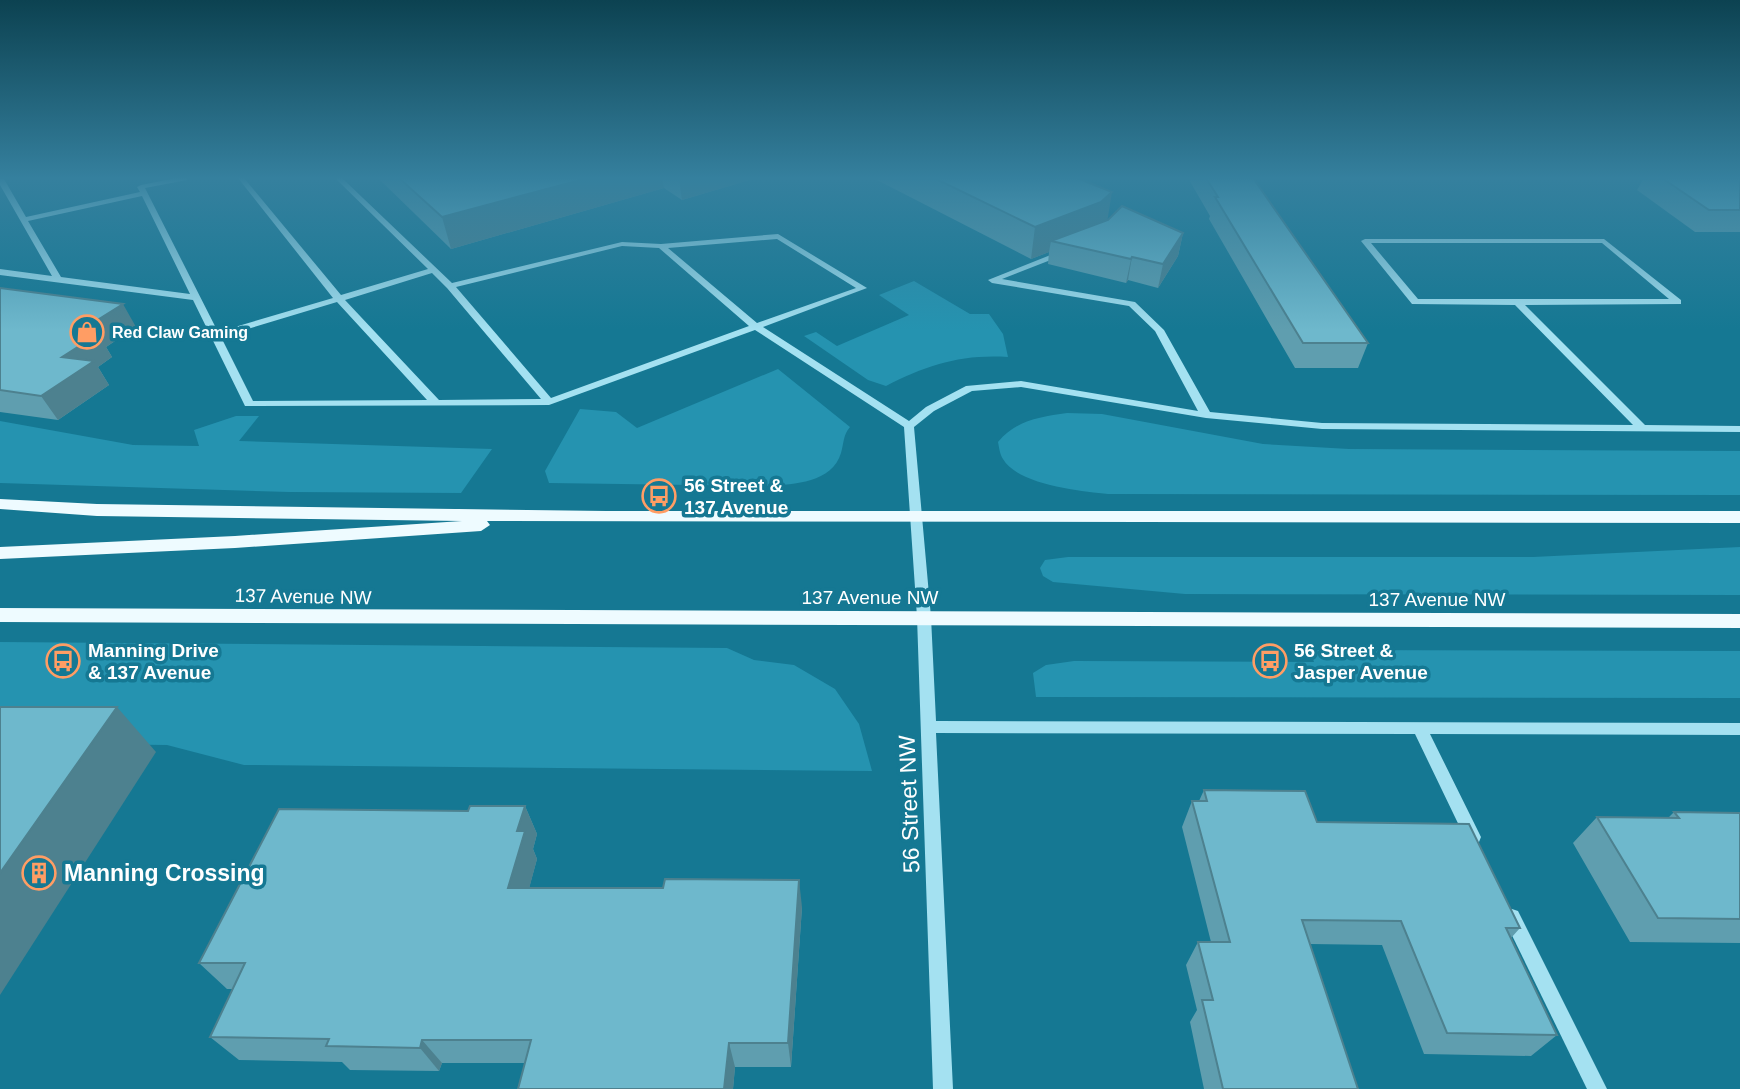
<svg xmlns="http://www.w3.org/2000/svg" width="1740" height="1089" viewBox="0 0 1740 1089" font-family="Helvetica,sans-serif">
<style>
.green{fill:#2593b0}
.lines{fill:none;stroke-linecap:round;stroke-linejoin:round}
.minor{fill:#a4e1f1;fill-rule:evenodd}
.major{fill:#eefbff;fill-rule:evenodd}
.wall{fill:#5f9eaf}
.shaded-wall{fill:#4d818f}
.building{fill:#6eb8cc;stroke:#4d818f;stroke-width:2}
.labels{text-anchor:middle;stroke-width:7;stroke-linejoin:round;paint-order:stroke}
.far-poi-label{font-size:16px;font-weight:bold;fill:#fff;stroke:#157893;text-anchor:start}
.poi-label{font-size:19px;font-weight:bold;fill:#fff;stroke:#157893;text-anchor:start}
.street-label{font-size:19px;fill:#fff;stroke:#157893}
.near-street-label{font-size:23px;fill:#fff;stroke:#157893}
.near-poi-label{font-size:23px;font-weight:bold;fill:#fff;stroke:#157893;text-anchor:start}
</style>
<rect width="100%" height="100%" fill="#157893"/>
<g class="green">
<path d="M914,281L970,314H989L1003,334L1008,357C961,354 927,365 886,386L868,380L804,336L816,332L837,346L909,315L879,295Z"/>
<path d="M778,369L850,427C843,435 844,443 841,453C832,483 794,484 769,486L549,483L545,471L580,409L616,412L637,428Z"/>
<path d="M1067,413L1102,414L1263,444L1349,449L1740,451V495L1108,494C1081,491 1018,485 1003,459C1000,455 999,447 998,442C1016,420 1040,417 1067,413Z"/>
<path d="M236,416H259L239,441L492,449L461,493L290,492L0,483V421L133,445L199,446L194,430Z"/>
<path d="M1740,547V595L1185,594L1053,582L1043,576L1040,568L1045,560L1068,557H1533Z"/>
<path d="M0,642L727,648L754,660L794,665L835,689L859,724L872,771L244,765L167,745L0,743Z"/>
<path d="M1310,650L1740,651V698L1036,697L1033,673L1046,665L1074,661L1314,662Z"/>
</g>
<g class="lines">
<g class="minor">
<path d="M0,178L4,179L26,217L140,192L137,187L141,185L176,178H187V180L145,188L218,332L333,298L238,178H244L341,295L428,269L335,178H342L452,283L622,242L661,244L778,234L867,288L763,327L909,421L926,407L966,386L1021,381L1198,411L1155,331L1129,306L992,283L988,280L1063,250H1066V254L1002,279L1135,302L1164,330L1210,412L1322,423L1633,425L1515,305L1412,304L1361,241L1365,239H1604L1681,300V304L1525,305L1645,425L1740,426V432L1322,429L1206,418L1021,387L972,391L934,411L914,427L931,617L936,721L1740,723V735L1430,734L1481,837L1479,842L1473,844L1467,842L1415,734L936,733L953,1089H933L917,617L904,427L755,330L549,405L245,406L193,300L0,275V269L52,276L0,185ZM142,196L190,294L61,277L28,221ZM777,239L856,288L757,323L668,248ZM1371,243H1602L1669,299H1418ZM622,246L659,248L749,326L551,398L456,287ZM432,273L447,288L541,399L439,400L345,300ZM337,302L427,400L253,401L221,337Z"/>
<path d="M1512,909L1518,911L1607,1089H1587L1503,917L1506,911Z"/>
</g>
<g class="major">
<path d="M0,499L97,504L606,511H1740V523L487,521L490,525L481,531L235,548L0,559V547L235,536L462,521L97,516L0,509Z"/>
<path d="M0,608L1740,614V628L0,622Z"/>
</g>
</g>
<g class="wall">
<path d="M378,178H756L682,200L664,188L451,249Z"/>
<path d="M873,178H1077L1107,220L1183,233L1178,256L1158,288L1128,280L1126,283L1048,264L1049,252L1031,259Z"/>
<path d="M1188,178H1253L1368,343L1358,368H1295L1209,219L1210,216Z"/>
<path d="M1644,178H1740V232H1695L1637,190Z"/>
<path d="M0,288L136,327L106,347L112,357L98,367L109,385L58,420L0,412Z"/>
<path d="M1204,790L1317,822L1520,928L1511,938L1557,1035L1531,1056L1424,1054L1382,945L1310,944L1358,1089H1204L1190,1022L1197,1010L1186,965L1198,942H1211L1182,827L1192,801H1199Z"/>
<path d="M525,806L537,834L533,849L537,859L529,888L802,907L791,1067H735L733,1089H518L525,1063H442L439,1071L350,1070L342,1062L239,1060L210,1037L233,989H227L199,963L468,811Z"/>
<path d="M1674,812L1740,813V943L1630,942L1573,843L1597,817L1668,818Z"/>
</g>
<g class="shaded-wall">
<path d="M588,178H662L664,188L451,249L442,217Z"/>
<path d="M679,178H756L682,200Z"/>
<path d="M1112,192L1107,223L1051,241L1049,252L1031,259L1035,227Z"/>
<path d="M1183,233L1178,256L1158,288L1163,264Z"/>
<path d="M1132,257L1128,280L1126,283L1131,259Z"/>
<path d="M123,304L136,327L106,347L112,357L98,367L109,385L58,420L41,396L62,357L80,331Z"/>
<path d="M117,707L156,752L0,995V873Z"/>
<path d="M525,806L537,834L533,849L537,859L522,915L508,888L517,831Z"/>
<path d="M799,880L802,907L791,1067L788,1043Z"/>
<path d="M422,1040L442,1063L439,1071L420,1048Z"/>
<path d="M729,1043L735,1067L733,1089H724Z"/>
</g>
<g class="building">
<path d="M399,178H588L442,217Z"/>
<path d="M934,178H1077L1112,192L1101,202L1035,227Z"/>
<path d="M1206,178H1253L1368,343H1303L1215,197H1218Z"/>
<path d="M1662,178H1740V210H1709Z"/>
<path d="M1122,206L1183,233L1163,264L1132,257L1131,259L1051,241L1108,220Z"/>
<path d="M0,288L123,304L80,331L98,334L62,357L94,361L41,396L0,390Z"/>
<path d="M0,707H117L0,873Z"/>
<path d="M1204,790L1305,791L1317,822L1469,824L1520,928H1506L1557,1035L1447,1033L1401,921L1302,920L1358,1089H1223L1202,1000H1213L1198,942H1230L1192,801H1207Z"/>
<path d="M470,806H525L517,831H525L508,888H663L665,879L799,880L788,1043H729L724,1089H518L531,1040H422L420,1048L326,1046L329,1039L210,1037L245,963H199L279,809L468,811Z"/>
<path d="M1674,812L1740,813V919L1658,918L1597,817L1679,818Z"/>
</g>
<linearGradient id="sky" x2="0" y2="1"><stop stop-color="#0c4251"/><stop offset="0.54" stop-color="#35809e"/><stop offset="1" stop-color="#35809e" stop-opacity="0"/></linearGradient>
<rect width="1740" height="330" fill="url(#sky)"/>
<defs>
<symbol id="shop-ring" viewBox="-11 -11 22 22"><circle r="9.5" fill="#157893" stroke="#ff9d64" stroke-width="1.5"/><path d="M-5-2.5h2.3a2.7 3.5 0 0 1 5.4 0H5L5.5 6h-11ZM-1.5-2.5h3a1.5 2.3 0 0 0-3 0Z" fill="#ff9d64"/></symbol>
<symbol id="bus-ring" viewBox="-11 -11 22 22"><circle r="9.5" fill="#157893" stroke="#ff9d64" stroke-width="1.5"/><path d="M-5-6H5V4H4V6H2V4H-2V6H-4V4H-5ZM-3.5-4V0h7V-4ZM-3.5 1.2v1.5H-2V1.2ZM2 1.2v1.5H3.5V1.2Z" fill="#ff9d64"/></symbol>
<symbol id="building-ring" viewBox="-11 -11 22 22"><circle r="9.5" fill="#157893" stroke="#ff9d64" stroke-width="1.5"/><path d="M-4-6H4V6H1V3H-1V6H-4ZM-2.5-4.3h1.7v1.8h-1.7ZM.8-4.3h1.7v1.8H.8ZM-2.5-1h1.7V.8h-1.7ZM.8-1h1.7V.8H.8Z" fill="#ff9d64"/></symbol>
</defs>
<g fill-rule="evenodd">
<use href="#shop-ring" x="68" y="313" width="38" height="38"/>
<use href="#bus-ring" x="640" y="477" width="38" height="38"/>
<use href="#bus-ring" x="44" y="642" width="38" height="38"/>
<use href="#bus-ring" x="1251" y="642" width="38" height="38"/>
<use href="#building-ring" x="20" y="854" width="38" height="38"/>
</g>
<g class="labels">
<g class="far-poi-label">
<text x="112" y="338">Red Claw Gaming</text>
</g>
<g class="poi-label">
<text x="684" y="492">56 Street &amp;<tspan x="684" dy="22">137 Avenue</tspan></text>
<text x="88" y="657">Manning Drive<tspan x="88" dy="22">&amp; 137 Avenue</tspan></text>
<text x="1294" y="657">56 Street &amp;<tspan x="1294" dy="22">Jasper Avenue</tspan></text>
</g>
<g class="street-label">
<text transform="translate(303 596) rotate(1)" y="7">137 Avenue NW</text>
<text x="870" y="604">137 Avenue NW</text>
<text x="1437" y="606">137 Avenue NW</text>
</g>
<g class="near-street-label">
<text transform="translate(909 804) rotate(-92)" y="8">56 Street NW</text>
</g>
<g class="near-poi-label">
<text x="64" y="881">Manning Crossing</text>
</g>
</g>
</svg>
